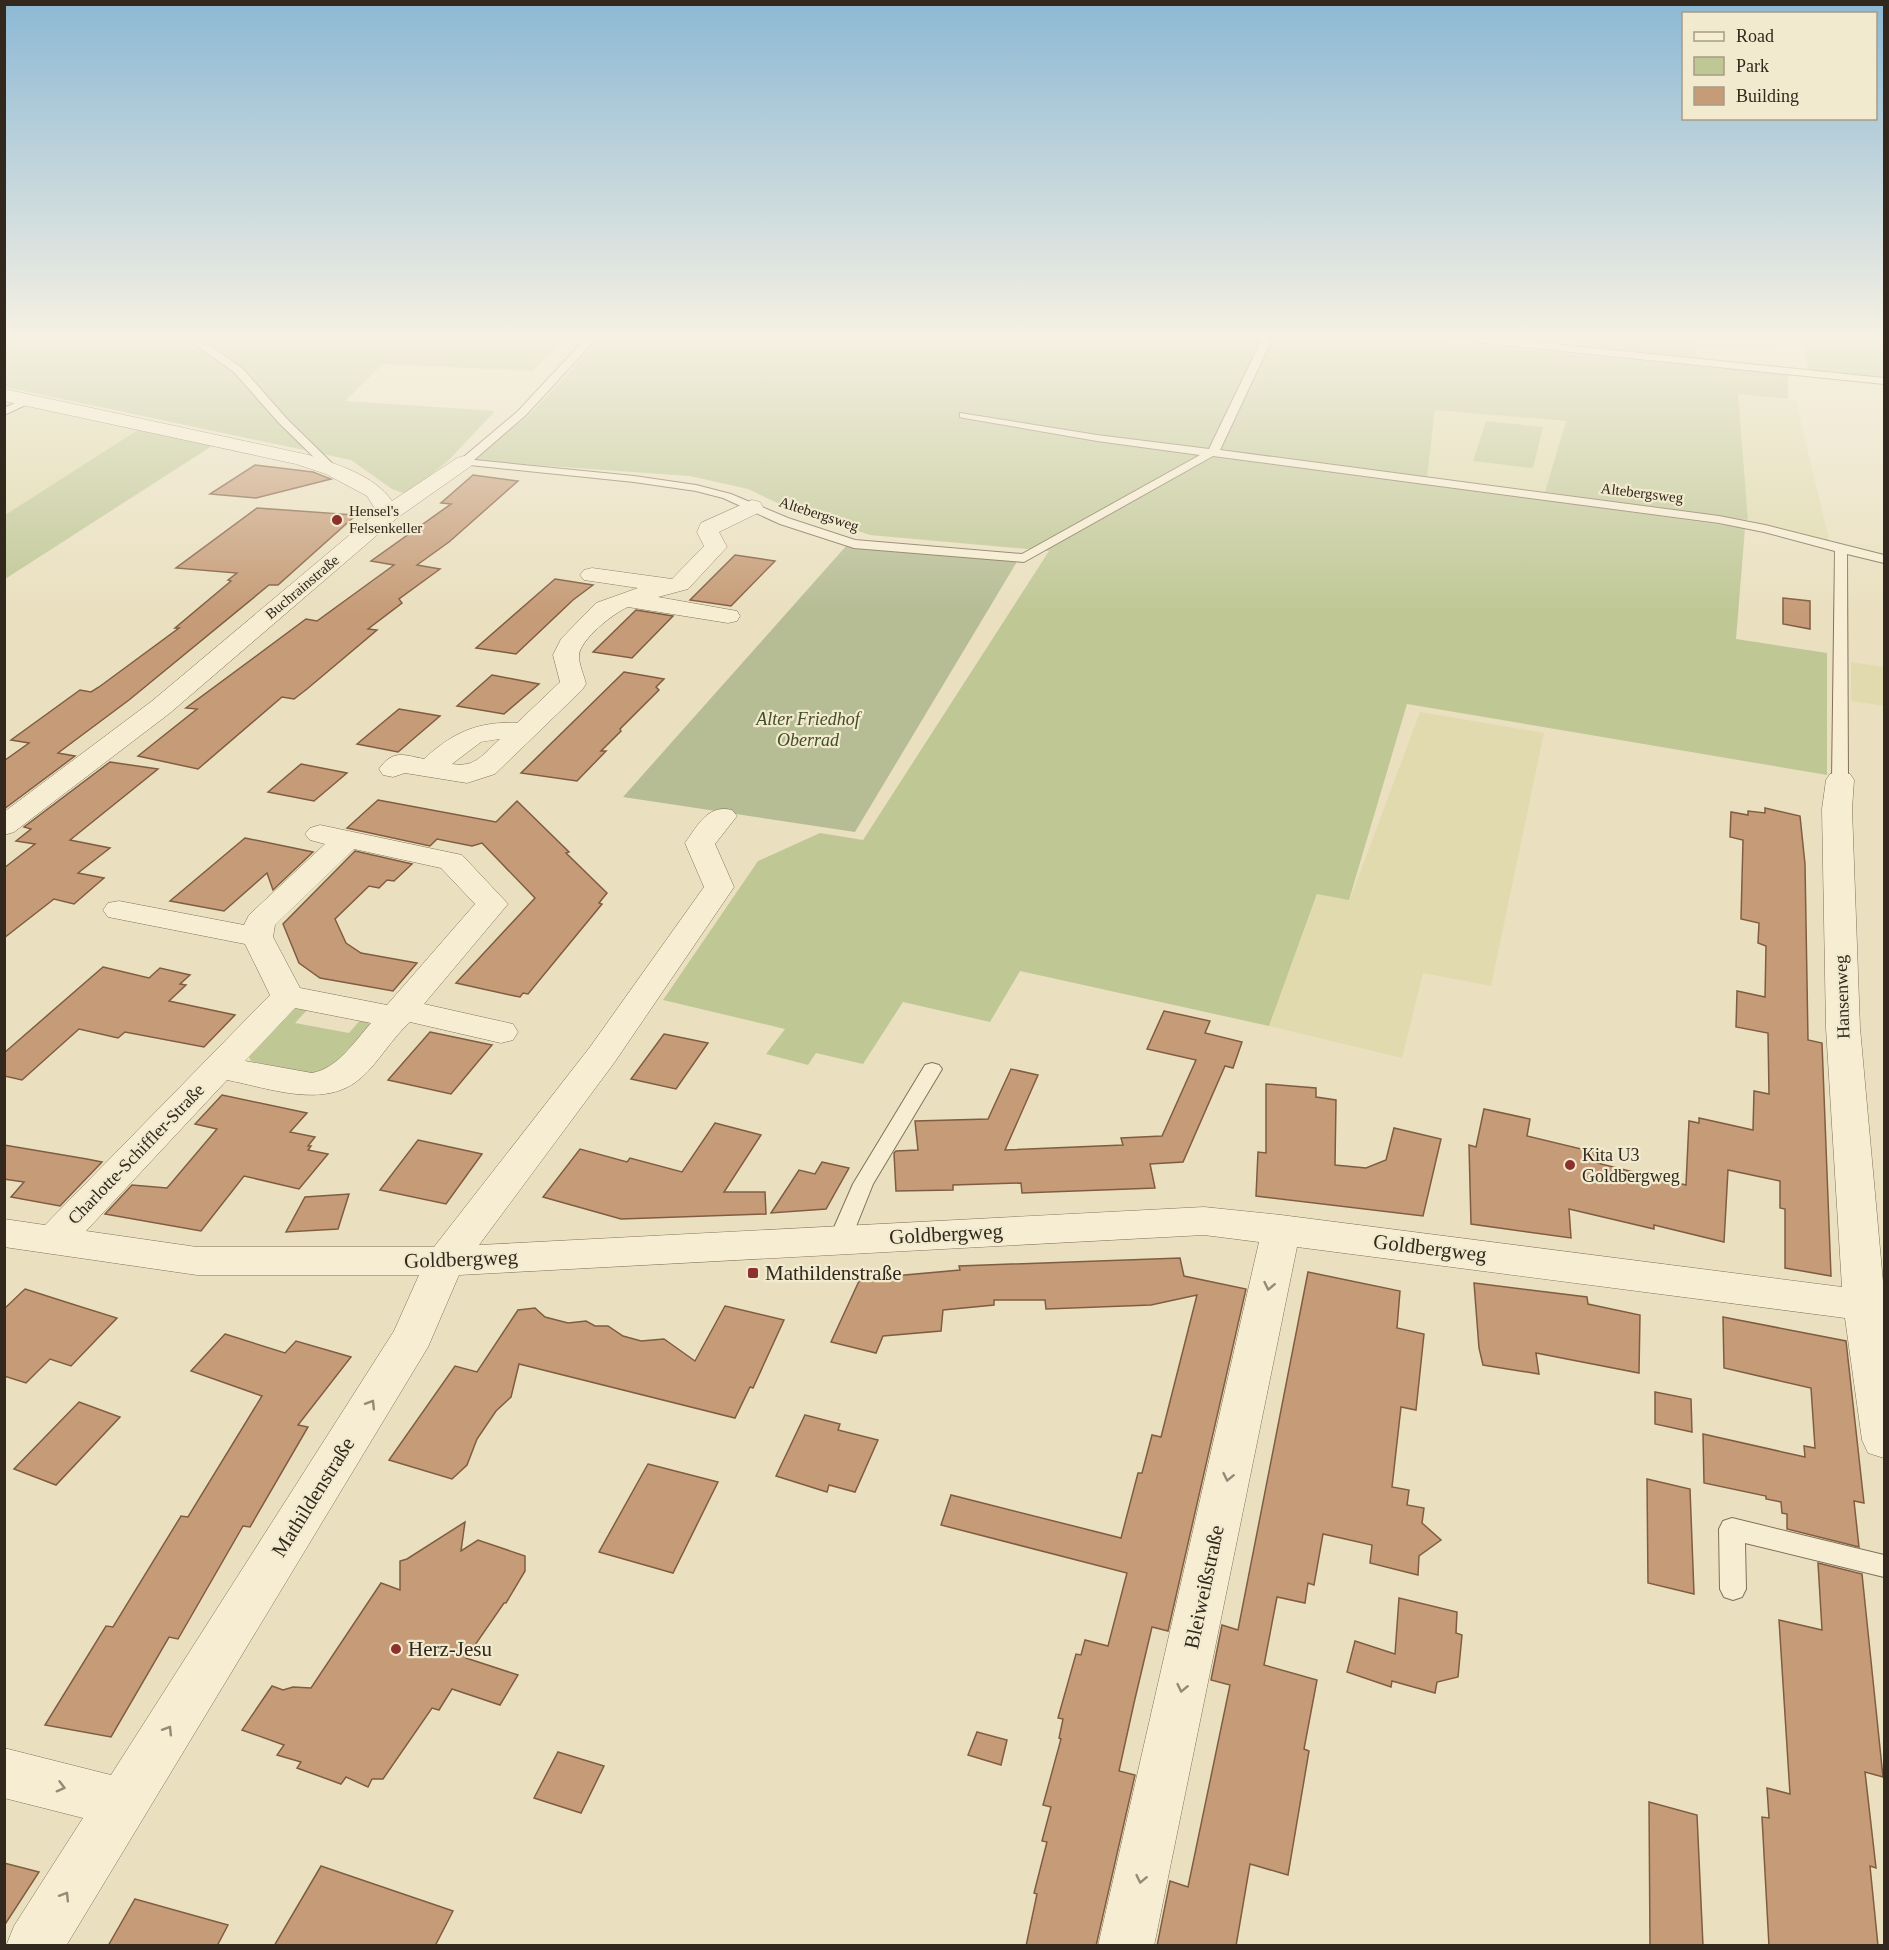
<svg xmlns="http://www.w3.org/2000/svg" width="1889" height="1950" viewBox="0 0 1889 1950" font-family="'Times New Roman',serif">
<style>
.farmland{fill:#e0daae}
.green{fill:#bfc795}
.cemetery{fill:#b6bd94}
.building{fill:#c69c78;stroke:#805d41;stroke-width:1.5}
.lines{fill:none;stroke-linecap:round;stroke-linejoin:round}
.service-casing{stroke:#827159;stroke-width:2}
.minor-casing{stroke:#827159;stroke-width:1}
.service{fill:#f6edd2;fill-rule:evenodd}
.minor{fill:#f6edd2;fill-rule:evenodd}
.oneway{stroke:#948a78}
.poi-dot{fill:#8d312d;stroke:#f2eacf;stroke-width:2}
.labels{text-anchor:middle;stroke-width:4.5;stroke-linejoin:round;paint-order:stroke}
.far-street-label{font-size:15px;fill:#33281d;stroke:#f2eacf}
.far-poi-label{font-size:15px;fill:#33281d;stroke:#f2eacf;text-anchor:start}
.park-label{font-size:18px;font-style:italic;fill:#424e25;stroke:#f2eacf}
.street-label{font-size:18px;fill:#33281d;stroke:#f2eacf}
.poi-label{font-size:18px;fill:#33281d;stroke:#f2eacf;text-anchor:start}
.near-street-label{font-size:21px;fill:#33281d;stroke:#f2eacf}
.near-poi-label{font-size:21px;fill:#33281d;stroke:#f2eacf;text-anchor:start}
</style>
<rect width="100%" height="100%" fill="#eae0c0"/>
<g class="farmland">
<path d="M1696,339H1779L1784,368L1697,359Z"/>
<path d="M1738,394L1796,401L1829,540L1748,520Z"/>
<path d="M5,398L141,428L5,515Z"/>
<path d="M1435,410L1567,421L1545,492L1427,478Z"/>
<path d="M1851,662L1884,667V706L1851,701Z"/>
<path d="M1420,712L1544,733L1491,986L1423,973L1402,1058L1269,1026L1318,893L1350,899Z"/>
</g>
<g class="green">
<path d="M5,339H41L113,348L183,339H562L533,371L383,364L345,401L495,411L448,461L406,494L392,489L351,460L5,387Z"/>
<path d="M600,339H1416L1788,375V399L1738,394L1748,520L1545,492L1566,421L1435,410L1427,478L1437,485L1745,528L1736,639L1827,653V775L1407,704L1349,900L1317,894L1269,1026L1020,971L990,1022L903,1002L863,1064L816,1053L808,1065L766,1054L785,1029L663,1000L758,861L820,833L863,840L1049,551L870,535L788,508L748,489L690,476L474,461L531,413Z"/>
<path d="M1576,339H1696L1697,359L1575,346Z"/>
<path d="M1802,339H1884V378L1809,371Z"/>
<path d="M1486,421L1543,427L1533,468L1473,461Z"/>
<path d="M141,428L215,444L5,579V515Z"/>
<path d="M294,1009H308L295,1023L349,1033L362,1018L371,1025L338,1066L315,1076L251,1061L248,1055L289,1011Z"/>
</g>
<g class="cemetery">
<path d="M41,339H183L113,348Z"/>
<path d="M847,545L1018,560L855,832L623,797Z"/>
</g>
<g class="building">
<path d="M255,465L313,472L331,479L256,498L210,494Z"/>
<path d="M473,475L518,481L449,542L417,565L440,569L399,599L402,603L368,629L377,630L307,689L294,699L282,697L198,769L138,756L197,709L186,708L306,619L317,621L394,565L371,561L451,504L441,503Z"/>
<path d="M257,508L356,515L278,585H269L129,700L58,753L75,756L4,809V761L29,743L11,740L80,690L91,692L99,687L179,628H175L231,581L228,580L237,573L176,568Z"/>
<path d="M735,555L775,561L731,606L690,600Z"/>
<path d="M555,579L593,585L573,600L516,654L476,648Z"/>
<path d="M1783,598L1810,601V629L1783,624Z"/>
<path d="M636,610L673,616L632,658L593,652Z"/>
<path d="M624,672L664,679L656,687L659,690L620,729L621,731L601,751H606L577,781L521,773Z"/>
<path d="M492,675L539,684L504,714L457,706Z"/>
<path d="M399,709L440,716L398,752L357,744Z"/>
<path d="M110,762L158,769L70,840L110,848L78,873L104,878L74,904L54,899L4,938V868L35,844L16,841L31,829L24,827Z"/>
<path d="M301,764L347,773L314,801L268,792Z"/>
<path d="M378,800L496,822L517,801L569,852L566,853L607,893L599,903L602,904L528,994L523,993L520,997L515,996L456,983L535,898L482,843L472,846L437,839L430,846L347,828Z"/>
<path d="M1765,808L1800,816L1805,864L1808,1040L1822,1043L1831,1276L1785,1268V1209L1780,1208V1181L1728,1170L1724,1242L1654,1225V1229L1569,1209L1571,1238L1471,1224L1469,1145L1476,1147L1484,1109L1530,1119L1527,1136L1598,1153L1597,1163L1686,1185L1689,1121L1699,1123V1118L1753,1130L1754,1091L1769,1094L1768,1033L1736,1027L1737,991L1765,997L1766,946L1758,943L1759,923L1741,919L1743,840L1730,837L1731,812L1748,815V811L1765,813Z"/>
<path d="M245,838L313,852L273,890L267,873L224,911L170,901Z"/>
<path d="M355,851L412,864L394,881L387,880L379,888L369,886L335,919L346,943L361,953L417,963L393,991L320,978L299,963L283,924Z"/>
<path d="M103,967L149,978L160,968L190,975L180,984L186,985L169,1001L235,1015L204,1047L125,1032L118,1038L79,1029L22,1080L4,1076V1053Z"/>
<path d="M1164,1011L1210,1021L1205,1033L1242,1042L1233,1068L1225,1066L1183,1162L1150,1164L1155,1188L1022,1193L1021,1183L953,1185V1190L896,1191L894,1153L896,1151L918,1150L915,1121L988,1119L1011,1069L1038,1075L1005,1150L1123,1145L1121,1138L1162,1136L1196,1060L1147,1049Z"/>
<path d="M430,1032L492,1045L451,1094L388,1080Z"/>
<path d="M664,1034L708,1043L676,1089L631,1079Z"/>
<path d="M1266,1084L1316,1088V1097L1336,1100L1335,1165L1366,1168L1386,1160L1394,1128L1441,1139L1423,1216L1256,1196L1258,1152L1266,1153Z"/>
<path d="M222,1095L307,1113L290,1132L315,1137L308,1146H311L308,1150L328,1154L299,1189L244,1176L201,1231L105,1214L132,1185L167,1188L217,1129L195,1124Z"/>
<path d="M715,1123L761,1135L724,1192H765L766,1214L621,1219L543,1197L580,1149L627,1162L630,1158L682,1172Z"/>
<path d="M418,1140L482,1154L446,1204L380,1190Z"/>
<path d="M4,1145L87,1159L102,1162L60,1206L11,1197L24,1182L4,1179Z"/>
<path d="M822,1162L849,1168L826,1209L771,1213L799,1170L815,1174Z"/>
<path d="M349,1194L338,1229L286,1232L305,1197Z"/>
<path d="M1180,1258L1184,1276L1246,1289L1168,1631L1152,1627L1134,1703L1119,1771L1135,1775L1096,1946H1026L1037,1894L1034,1893L1047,1842L1042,1841L1051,1807L1043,1805L1061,1739L1059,1738L1063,1719L1058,1718L1076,1654L1081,1655L1085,1640L1108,1646L1127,1573L941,1525L951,1495L1121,1538L1138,1473H1142L1152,1435L1161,1437L1197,1295L1151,1305L1046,1309L1045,1300H994V1305L943,1310L941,1331L883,1336L876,1353L831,1342L860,1279L960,1270L959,1266Z"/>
<path d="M1308,1272L1400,1291L1397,1328L1424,1334L1416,1410L1401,1407L1392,1487L1409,1490L1407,1505L1424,1508L1422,1523L1441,1540L1419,1556L1418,1575L1370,1563L1372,1545L1323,1534L1314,1585L1308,1583L1305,1603L1277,1597L1264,1665L1317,1680L1304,1749L1309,1751L1288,1875L1250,1864L1236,1946H1157L1170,1881L1188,1887L1230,1685L1211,1680L1222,1625L1238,1630Z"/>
<path d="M1474,1283L1587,1297L1588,1304L1640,1315L1639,1373L1536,1353L1539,1374L1483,1365L1479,1348Z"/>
<path d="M25,1289L72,1304L117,1318L71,1366L50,1359L26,1383L4,1376V1309Z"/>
<path d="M725,1306L784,1320L753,1388L750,1387L735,1418L519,1364L511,1397L496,1411L477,1439L467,1465L452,1479L389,1460L455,1366L477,1372L518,1310L535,1308L545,1317L568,1323L586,1321L595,1326H608L623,1336L641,1341L664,1339L695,1361Z"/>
<path d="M1723,1317L1846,1341L1864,1503L1854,1501L1859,1547L1787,1529V1514L1782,1513L1781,1502L1766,1499V1496L1704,1483L1703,1434L1805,1457L1804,1446L1815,1448L1811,1388L1724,1368Z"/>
<path d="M225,1334L285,1353L296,1341L351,1357L298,1425L308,1427L250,1527L243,1526L178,1639L169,1637L111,1737L45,1725L106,1626L113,1627L181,1516L188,1517L262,1396L191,1371Z"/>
<path d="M1655,1392L1691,1399L1692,1432L1655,1424Z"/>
<path d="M79,1402L120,1417L56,1485L14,1469Z"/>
<path d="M805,1415L840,1424L838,1430L878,1440L855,1492L829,1485L827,1492L776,1476Z"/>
<path d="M648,1464L718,1482L673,1573L599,1552Z"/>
<path d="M1647,1479L1690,1489L1694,1594L1648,1583Z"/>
<path d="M465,1522L461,1551L478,1540L525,1556V1571L506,1603H504L466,1658L518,1675L500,1705L452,1689L439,1710L432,1708L383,1779H372L368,1787L346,1777L341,1784L297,1768L301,1762L277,1755L284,1745L242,1730L272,1686L283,1690L293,1687L311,1688L381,1583L400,1590V1561L407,1559Z"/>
<path d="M1818,1563L1862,1574L1883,1777L1865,1772L1876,1868L1870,1866L1878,1946H1769L1762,1817L1769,1818L1767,1788L1790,1794L1779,1620L1822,1630Z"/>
<path d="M1399,1598L1457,1612L1456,1633L1462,1635L1458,1677L1437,1682L1435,1693L1392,1681L1391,1687L1347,1672L1355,1641L1395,1654Z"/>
<path d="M977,1732L1007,1740L1001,1765L968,1755Z"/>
<path d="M558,1752L604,1766L581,1813L534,1798Z"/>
<path d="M1649,1802L1697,1815L1703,1946H1650Z"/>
<path d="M4,1863L39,1872L4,1926Z"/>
<path d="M321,1866L453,1911L435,1946H274Z"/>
<path d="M135,1899L228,1925L217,1946H108Z"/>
</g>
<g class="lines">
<defs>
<g id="service">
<path d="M585,339H596L526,415L474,460L634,476L696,485L731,494L788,518L855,540L1022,554L1200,455L1097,441L964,418L960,417V413L1097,435L1209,449L1262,339H1272L1220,450L1719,516L1765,525L1884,555V563L1847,554L1848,780L1840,785L1832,780L1835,551L1764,532L1719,523L1213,456L1024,562L854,548L780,524L723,498L696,491L634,482L460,464V460L518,411Z"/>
<path d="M1467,339H1504L1884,378V384L1472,342Z"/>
<path d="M196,341H202L242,368L287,419L337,468V472H329L279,423L234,372L196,345Z"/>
<path d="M28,397L32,398V402L4,415V408Z"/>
<path d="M932,1063L939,1065L942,1069L873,1184L851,1239L848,1244L840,1247L832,1244L829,1239L853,1184L925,1065Z"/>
<path d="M1732,1518L1884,1555V1577L1745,1543L1746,1589L1742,1597L1733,1600L1724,1597L1720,1589L1719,1529L1723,1521Z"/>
</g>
<g id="minor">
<path d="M4,389L309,455C338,465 374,475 392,501L457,458L464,456L471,458L474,462L471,466L397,518L170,713L14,832L4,835V812L152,701L377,512L367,496L326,474L296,464L4,401Z"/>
<path d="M752,500L760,502L763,507L760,512L719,532L727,547L688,589L658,597L737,611L740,616L737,621L728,623L628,607C615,612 579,640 579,656C579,665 584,675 586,684L582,690L495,774L467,783L405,773L393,777L383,775L379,769C393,749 404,755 424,759C452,733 478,721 517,723L560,682L553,655L561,639L596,603L638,588L584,580L580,575L584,570L592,568L672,579L704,546L697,532L701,523ZM500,739C483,754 476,768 452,764L481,742Z"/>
<path d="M1840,772L1850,774L1854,780L1852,809L1860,1028L1884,1293V1458L1868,1453L1862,1440L1845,1318L1297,1247L1154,1946H1098L1259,1242L1204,1235L459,1275L428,1347L66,1946H6L14,1926L83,1818L4,1798V1748L111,1775L394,1331L419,1275H197L4,1247V1219L45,1225L270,995L245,944L108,917L103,910L108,903L119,901L244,925L249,915L325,844L310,840L305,834L310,828L320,825L462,855L508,904L424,1004L513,1024L518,1032L513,1040L501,1043L410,1022C392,1038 379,1062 361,1078C325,1110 269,1088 227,1080L86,1231L197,1247H434L590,1047L704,887L685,843C698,825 708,804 732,810L737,816L715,844L734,887L614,1063L479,1245L1204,1207L1281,1215L1842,1287L1826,1028L1822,809L1826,780L1830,774ZM354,849L441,868L475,904L387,1005L300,988L273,937L275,925ZM295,1008L371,1023C354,1042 338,1068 312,1073L245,1061Z"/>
</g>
</defs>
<use href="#service" class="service-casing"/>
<use href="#minor" class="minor-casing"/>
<use href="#service" class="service"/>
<use href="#minor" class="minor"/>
</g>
<defs><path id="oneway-chevron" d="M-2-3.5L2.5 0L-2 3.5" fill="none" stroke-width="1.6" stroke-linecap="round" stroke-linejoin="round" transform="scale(1.5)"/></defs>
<g class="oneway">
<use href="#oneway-chevron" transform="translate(1269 1286) rotate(102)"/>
<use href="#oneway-chevron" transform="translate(371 1404) rotate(-58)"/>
<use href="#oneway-chevron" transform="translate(1228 1477) rotate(102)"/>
<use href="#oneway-chevron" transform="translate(1182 1688) rotate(102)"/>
<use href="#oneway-chevron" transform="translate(168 1730) rotate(-58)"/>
<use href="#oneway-chevron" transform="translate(61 1787) rotate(15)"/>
<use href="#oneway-chevron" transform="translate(1141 1879) rotate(102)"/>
<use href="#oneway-chevron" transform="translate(65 1896) rotate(-58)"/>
</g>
<linearGradient id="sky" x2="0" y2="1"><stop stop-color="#8cb8d4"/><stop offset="0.55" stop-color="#f6f1e3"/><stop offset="1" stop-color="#f6f1e3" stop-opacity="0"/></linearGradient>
<rect width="1889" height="612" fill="url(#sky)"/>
<g class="poi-dot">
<circle cx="337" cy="520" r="6"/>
<circle cx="1570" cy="1165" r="6"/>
<rect x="747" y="1267" width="12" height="12" rx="3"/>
<circle cx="396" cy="1649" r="6"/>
</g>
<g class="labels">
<g class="far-street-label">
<text transform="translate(1642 493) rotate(7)" y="5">Altebergsweg</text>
<text transform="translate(819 514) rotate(18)" y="5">Altebergsweg</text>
<text transform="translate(302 587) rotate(-40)" y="5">Buchrainstraße</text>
</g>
<g class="far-poi-label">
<text x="349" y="516">Hensel's<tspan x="349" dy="17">Felsenkeller</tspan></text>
</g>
<g class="park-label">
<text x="808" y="725">Alter Friedhof<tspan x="808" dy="21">Oberrad</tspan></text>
</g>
<g class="street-label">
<text transform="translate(1842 997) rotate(-92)" y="6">Hansenweg</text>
<text transform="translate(136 1154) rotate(-46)" y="6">Charlotte-Schiffler-Straße</text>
</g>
<g class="poi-label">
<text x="1582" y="1161">Kita U3<tspan x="1582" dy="21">Goldbergweg</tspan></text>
</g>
<g class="near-street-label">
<text transform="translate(946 1234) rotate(-3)" y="7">Goldbergweg</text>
<text transform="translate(1430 1248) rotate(7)" y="7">Goldbergweg</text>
<text transform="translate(461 1259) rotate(-2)" y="7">Goldbergweg</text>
<text transform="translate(313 1497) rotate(-58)" y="7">Mathildenstraße</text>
<text transform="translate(1204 1587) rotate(-78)" y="7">Bleiweißstraße</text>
</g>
<g class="near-poi-label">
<text x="765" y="1280">Mathildenstraße</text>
<text x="408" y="1656">Herz-Jesu</text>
</g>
</g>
<rect width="1889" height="1950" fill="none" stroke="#33281d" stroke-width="12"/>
<rect x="1682" y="12" width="195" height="108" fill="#f2eacf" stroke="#a69c88" stroke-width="1.5"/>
<rect x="1694" y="32" width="30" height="9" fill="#f6edd2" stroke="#a69c88" stroke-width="1.5"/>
<text x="1736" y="42" font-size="18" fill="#33281d">Road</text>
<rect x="1694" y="57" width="30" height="18" fill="#bfc795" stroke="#a69c88" stroke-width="1.5"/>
<text x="1736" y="72" font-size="18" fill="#33281d">Park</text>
<rect x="1694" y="87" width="30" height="18" fill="#c69c78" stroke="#a69c88" stroke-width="1.5"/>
<text x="1736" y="102" font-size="18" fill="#33281d">Building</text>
</svg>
